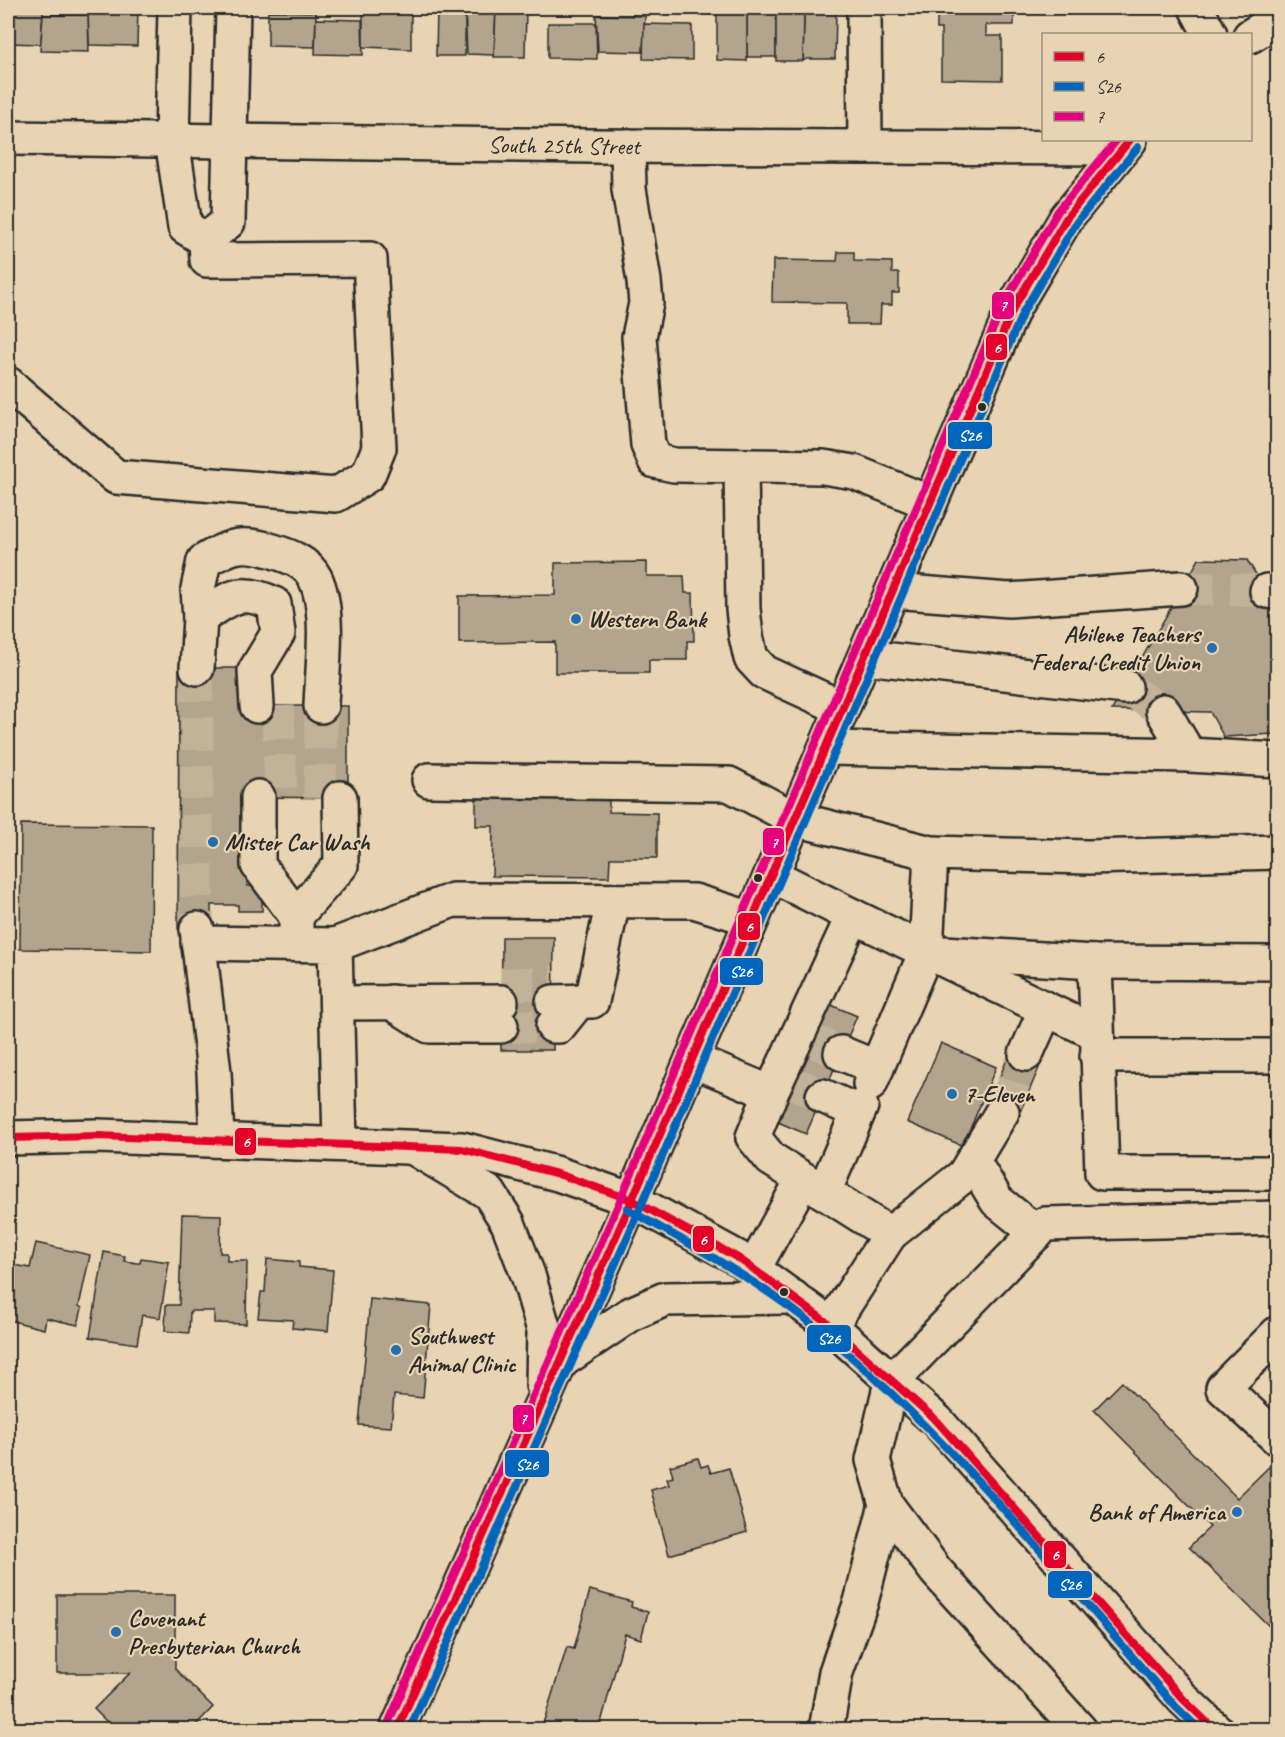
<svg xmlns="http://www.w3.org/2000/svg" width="1285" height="1737" viewBox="0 0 1285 1737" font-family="Caveat,sans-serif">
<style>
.building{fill:#b3a48d;stroke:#2b2b2b;stroke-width:1.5}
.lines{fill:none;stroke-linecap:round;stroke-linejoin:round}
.minor-tunnel{stroke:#c2b297;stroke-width:33;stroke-dasharray:33 16;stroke-linecap:butt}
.minor-casing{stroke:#2b2b2b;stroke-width:38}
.major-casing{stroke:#2b2b2b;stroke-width:38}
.minor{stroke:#e8d4b2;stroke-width:33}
.major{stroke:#e8d4b2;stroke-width:33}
.bus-1-casing{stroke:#e8d4b2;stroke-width:12}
.bus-2-casing{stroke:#e8d4b2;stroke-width:12}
.bus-3-casing{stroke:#e8d4b2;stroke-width:12}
.bus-1{stroke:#e4002b;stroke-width:8}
.bus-2{stroke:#0065bd;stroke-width:8}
.bus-3{stroke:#e5007d;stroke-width:8}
.bus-dot{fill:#2b2b2b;stroke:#e8d4b2;stroke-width:2}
.poi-dot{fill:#1f6fb2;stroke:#e8d4b2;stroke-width:2}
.labels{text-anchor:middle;stroke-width:4.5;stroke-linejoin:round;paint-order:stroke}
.street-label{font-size:24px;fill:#2b2b2b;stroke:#e8d4b2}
.poi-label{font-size:24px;font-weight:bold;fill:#2b2b2b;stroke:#e8d4b2;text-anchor:start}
.line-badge{stroke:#e8d4b2;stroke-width:2}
.badge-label{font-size:16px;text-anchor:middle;font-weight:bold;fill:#fff}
</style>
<rect width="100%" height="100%" fill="#e8d4b2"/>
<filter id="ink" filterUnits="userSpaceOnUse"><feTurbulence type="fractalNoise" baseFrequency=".0167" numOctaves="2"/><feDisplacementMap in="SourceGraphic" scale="12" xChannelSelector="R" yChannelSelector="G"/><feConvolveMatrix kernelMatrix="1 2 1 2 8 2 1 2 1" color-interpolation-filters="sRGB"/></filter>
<g filter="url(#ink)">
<g class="building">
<path d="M8,8H43L41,44L8,43Z"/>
<path d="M88,8H138L137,46L89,45Z"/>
<path d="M465,8H496L494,55L467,54Z"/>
<path d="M941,8H1014V25H986V36H1002V80L941,79V29H937V14H941Z"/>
<path d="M437,9L465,10V56H436Z"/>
<path d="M496,9L526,10L525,57H494Z"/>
<path d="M747,9L776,10V57H747Z"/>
<path d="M268,11L316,12L315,47L268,46Z"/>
<path d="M804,11H836L835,59H806L803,61Z"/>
<path d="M363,12L411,13V49L363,47Z"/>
<path d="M717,13H747V61L717,60Z"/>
<path d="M776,13L804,14L803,61H776Z"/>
<path d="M43,15H88L89,52L40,51Z"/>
<path d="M596,15L645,16L643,52L598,51Z"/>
<path d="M316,19L362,20L363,55L315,54Z"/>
<path d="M548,23H596L597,59L548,58Z"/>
<path d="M644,24L692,25V60L643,59Z"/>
<path d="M838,252H854V261L892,262V273H899V293H892V305H881L880,324H847V303L772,302L773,260L837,261Z"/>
<path d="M1199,559L1247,560L1278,609V736L1274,734L1224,737L1210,712L1112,710Z"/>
<path d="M647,562V576H684L685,593H693L694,641H687V660H649V673H555V642L459,643V596L555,595V563Z"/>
<path d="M179,668H245L244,706H348V798L247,797V886H262V911H238V905H211V929H178Z"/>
<path d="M476,794L609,795V812L657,813V858H610L609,877L492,876L493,826H476Z"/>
<path d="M21,824L152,825L151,951L20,949Z"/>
<path d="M502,937H554L553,1050H501Z"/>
<path d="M822,1001L857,1016L806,1134L771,1119Z"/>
<path d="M941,1043L996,1067L963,1146L907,1122Z"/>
<path d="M1012,1048L1042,1061L1017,1119L987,1106Z"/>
<path d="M182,1214L221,1215L220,1253H227V1261H247L246,1324L214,1323V1311H190L189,1333L165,1331L166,1305H179Z"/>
<path d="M36,1243L90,1255L79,1306L82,1308L78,1325L46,1318L44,1329L8,1320V1294L14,1265L30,1268Z"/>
<path d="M104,1252L125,1256L124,1261L137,1263H140L141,1258L169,1262L160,1318L142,1315L137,1344L90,1337Z"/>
<path d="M267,1259L299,1262V1267L333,1270L328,1331L292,1328L293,1320L258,1318L261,1292H265Z"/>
<path d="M370,1299L431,1305L423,1398L394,1395L391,1427L359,1425Z"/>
<path d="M1122,1382L1237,1498L1278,1458V1635L1189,1547L1210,1527L1094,1410Z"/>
<path d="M698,1458L701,1467L708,1465L711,1473L729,1468L747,1532L669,1555L651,1490L669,1485L667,1479L673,1477L670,1466Z"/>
<path d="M590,1590L632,1602L631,1607L648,1612L641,1639L625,1634L599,1730H541L567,1647L574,1649Z"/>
<path d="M57,1595H175V1669L213,1707L191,1730H115L94,1709L130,1673H57Z"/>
</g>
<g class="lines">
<g class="minor-tunnel">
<path d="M1181,588L1267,591"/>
<path d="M197,668V929"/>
<path d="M1125,687L1163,711"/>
<path d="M278,706L281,798"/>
<path d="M320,798L321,706"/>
<path d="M501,984L553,983"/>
<path d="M501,1026H553"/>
<path d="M806,1038L841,1053"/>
<path d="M787,1080L823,1096"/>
<path d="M1002,1112L1026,1054"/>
</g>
<defs>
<g id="minor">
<path d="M175,8L172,140L185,227L206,240"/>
<path d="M864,8L865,147"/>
<path d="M1196,8L1210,34"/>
<path id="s1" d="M8,138L591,146L1121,148"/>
<path d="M628,146L629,189L644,281L646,303L639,337L648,445L655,461L674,465L823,467L854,472L930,503"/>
<path d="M206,240L228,222L233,8"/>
<path d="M8,384L116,477L336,495L368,475L379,448L370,259L207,260L206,240"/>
<path d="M741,466L743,609L746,636L751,658L764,672L842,708"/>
<path d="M893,591L1009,600L1181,588"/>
<path d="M1267,591L1278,592"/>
<path d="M200,618L198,589L204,561C232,545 242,541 273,551C289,556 307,562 315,578C331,610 322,670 321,706"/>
<path d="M865,657L1125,687"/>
<path d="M197,668L200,618C230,598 239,587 274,604L278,633L255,671L257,706"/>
<path d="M826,748L1189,755L1163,711"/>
<path d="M1189,755L1278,760"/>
<path d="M429,780L729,784L795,819L931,853"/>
<path d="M258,797V865L296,916V944"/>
<path d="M296,916L341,865L340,798"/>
<path d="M853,916L1096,1033"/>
<path d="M197,929L214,1072L217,1140"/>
<path d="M198,943L335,945L340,1142"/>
<path d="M335,945L453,900L694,901L752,919"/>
<path d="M926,952L1095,962L1278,963"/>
<path d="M1095,962L1102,1173H1278"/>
<path d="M391,1002L429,1026H501"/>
<path d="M553,1002L592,1001L613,901"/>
<path d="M337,1003L501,1002"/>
<path d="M553,1026H559L579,1001"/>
<path d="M841,1053L877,1068"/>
<path d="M1026,1054L1046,1009"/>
<path d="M1097,1056H1278"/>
<path d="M692,1060L771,1093L853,916L771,875"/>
<path d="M870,1084L926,952L931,853L1088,857L1278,852"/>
<path d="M771,1093L753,1137L771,1159L803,1179"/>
<path d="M823,1096L858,1112"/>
<path d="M973,1161L997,1201L1037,1233"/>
<path d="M824,1192L861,1106"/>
<path d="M890,1234L964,1175L1002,1112"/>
<path d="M753,1270L803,1179L890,1234L831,1326"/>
<path d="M1277,1438L1223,1388L1278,1333"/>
<path d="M826,1730L836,1672L861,1602L886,1504"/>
<path d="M1080,1730L936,1571L886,1504L873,1460L891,1382L1045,1224L1278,1218"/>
</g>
<g id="major">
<path d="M1250,36L1278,19"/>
<path d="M8,1138L98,1136L462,1149L558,1174L632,1200L738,1258L825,1321L937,1421L1184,1700L1216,1730"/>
<path d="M414,1148L489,1193L508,1223L528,1275L544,1330L543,1385"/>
<path d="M560,1362L631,1314L665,1299L793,1297"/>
<path d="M397,1730L632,1200L1014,307L1067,217L1130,140"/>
</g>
</defs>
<use href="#minor" class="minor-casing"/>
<use href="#major" class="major-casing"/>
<use href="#minor" class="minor"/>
<use href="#major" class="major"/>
<defs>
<g id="bus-1">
<path d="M8,1138L98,1136L462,1149L558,1174L632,1200L738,1258L825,1321L937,1421L1184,1700L1215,1730"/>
<path d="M397,1730L632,1200L1014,307L1067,217L1130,140"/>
</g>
<g id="bus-2">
<path d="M627,1209C694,1246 759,1281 818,1329C951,1436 1063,1579 1176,1707L1200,1730"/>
<path d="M409,1730L642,1204L1023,312L1076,223L1138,147"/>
</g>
<path id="bus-3" d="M387,1726L622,1196L1004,303L1058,211L1117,140"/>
</defs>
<use href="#bus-1" class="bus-1-casing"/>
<use href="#bus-2" class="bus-2-casing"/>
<use href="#bus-3" class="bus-3-casing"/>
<use href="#bus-1" class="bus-1"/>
<use href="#bus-2" class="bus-2"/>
<use href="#bus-3" class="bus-3"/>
</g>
</g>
<g class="bus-dot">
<circle cx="982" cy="407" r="5"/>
<circle cx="758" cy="878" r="5"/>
<circle cx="784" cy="1292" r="5"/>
</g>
<g class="poi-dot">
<circle cx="576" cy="619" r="6"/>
<circle cx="1212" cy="648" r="6"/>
<circle cx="213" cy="842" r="6"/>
<circle cx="952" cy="1094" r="6"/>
<circle cx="396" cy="1350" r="6"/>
<circle cx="1237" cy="1512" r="6"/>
<circle cx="116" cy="1632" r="6"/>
</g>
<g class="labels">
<g class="street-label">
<text dy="8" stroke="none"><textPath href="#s1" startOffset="556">South 25th Street</textPath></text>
</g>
<g class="poi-label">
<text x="588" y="627">Western Bank</text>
<text x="1200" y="642" text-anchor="end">Abilene Teachers<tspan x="1200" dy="28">Federal Credit Union</tspan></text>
<text x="225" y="850">Mister Car Wash</text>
<text x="964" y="1102">7-Eleven</text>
<text x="408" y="1344">Southwest<tspan x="408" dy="28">Animal Clinic</tspan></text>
<text x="1225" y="1520" text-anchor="end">Bank of America</text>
<text x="128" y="1626">Covenant<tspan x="128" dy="28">Presbyterian Church</tspan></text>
</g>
</g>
<g class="line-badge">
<rect x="991" y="291" width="24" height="29" rx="6" fill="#e5007d"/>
<rect x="985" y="333" width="23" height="28" rx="6" fill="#e4002b"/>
<rect x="947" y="421" width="46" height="29" rx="6" fill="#0065bd"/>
<rect x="762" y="827" width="23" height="29" rx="6" fill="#e5007d"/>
<rect x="737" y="912" width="24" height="29" rx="6" fill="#e4002b"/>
<rect x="719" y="957" width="45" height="29" rx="6" fill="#0065bd"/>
<rect x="234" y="1127" width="23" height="29" rx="6" fill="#e4002b"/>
<rect x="692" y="1225" width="23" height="28" rx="6" fill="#e4002b"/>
<rect x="806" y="1324" width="46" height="29" rx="6" fill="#0065bd"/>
<rect x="512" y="1404" width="23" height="29" rx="6" fill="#e5007d"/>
<rect x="504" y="1449" width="46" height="29" rx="6" fill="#0065bd"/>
<rect x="1043" y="1540" width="24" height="29" rx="6" fill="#e4002b"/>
<rect x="1047" y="1570" width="46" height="29" rx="6" fill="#0065bd"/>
</g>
<g class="badge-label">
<text x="1003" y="311">7</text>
<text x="997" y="353">6</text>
<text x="970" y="441">S26</text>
<text x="774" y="848">7</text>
<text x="749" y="932">6</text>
<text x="741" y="977">S26</text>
<text x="246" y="1147">6</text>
<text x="703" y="1245">6</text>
<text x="829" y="1344">S26</text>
<text x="523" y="1424">7</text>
<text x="527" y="1470">S26</text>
<text x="1055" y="1560">6</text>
<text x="1070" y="1590">S26</text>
</g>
<rect width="1285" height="1737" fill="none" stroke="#e8d4b2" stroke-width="30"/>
<rect x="15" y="15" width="1255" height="1707" fill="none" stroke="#2b2b2b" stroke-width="2" filter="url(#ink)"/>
<rect x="1042" y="33" width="210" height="108" fill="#e8d4b2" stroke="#9c907c" stroke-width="1.5"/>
<rect x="1054" y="52" width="30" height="9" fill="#e4002b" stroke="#9c907c" stroke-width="1.5"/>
<text x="1096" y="63" font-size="18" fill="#2b2b2b">6</text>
<rect x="1054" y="82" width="30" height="9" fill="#0065bd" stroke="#9c907c" stroke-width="1.5"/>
<text x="1096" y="93" font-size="18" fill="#2b2b2b">S26</text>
<rect x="1054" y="112" width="30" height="9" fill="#e5007d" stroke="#9c907c" stroke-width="1.5"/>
<text x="1096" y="123" font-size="18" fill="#2b2b2b">7</text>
</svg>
